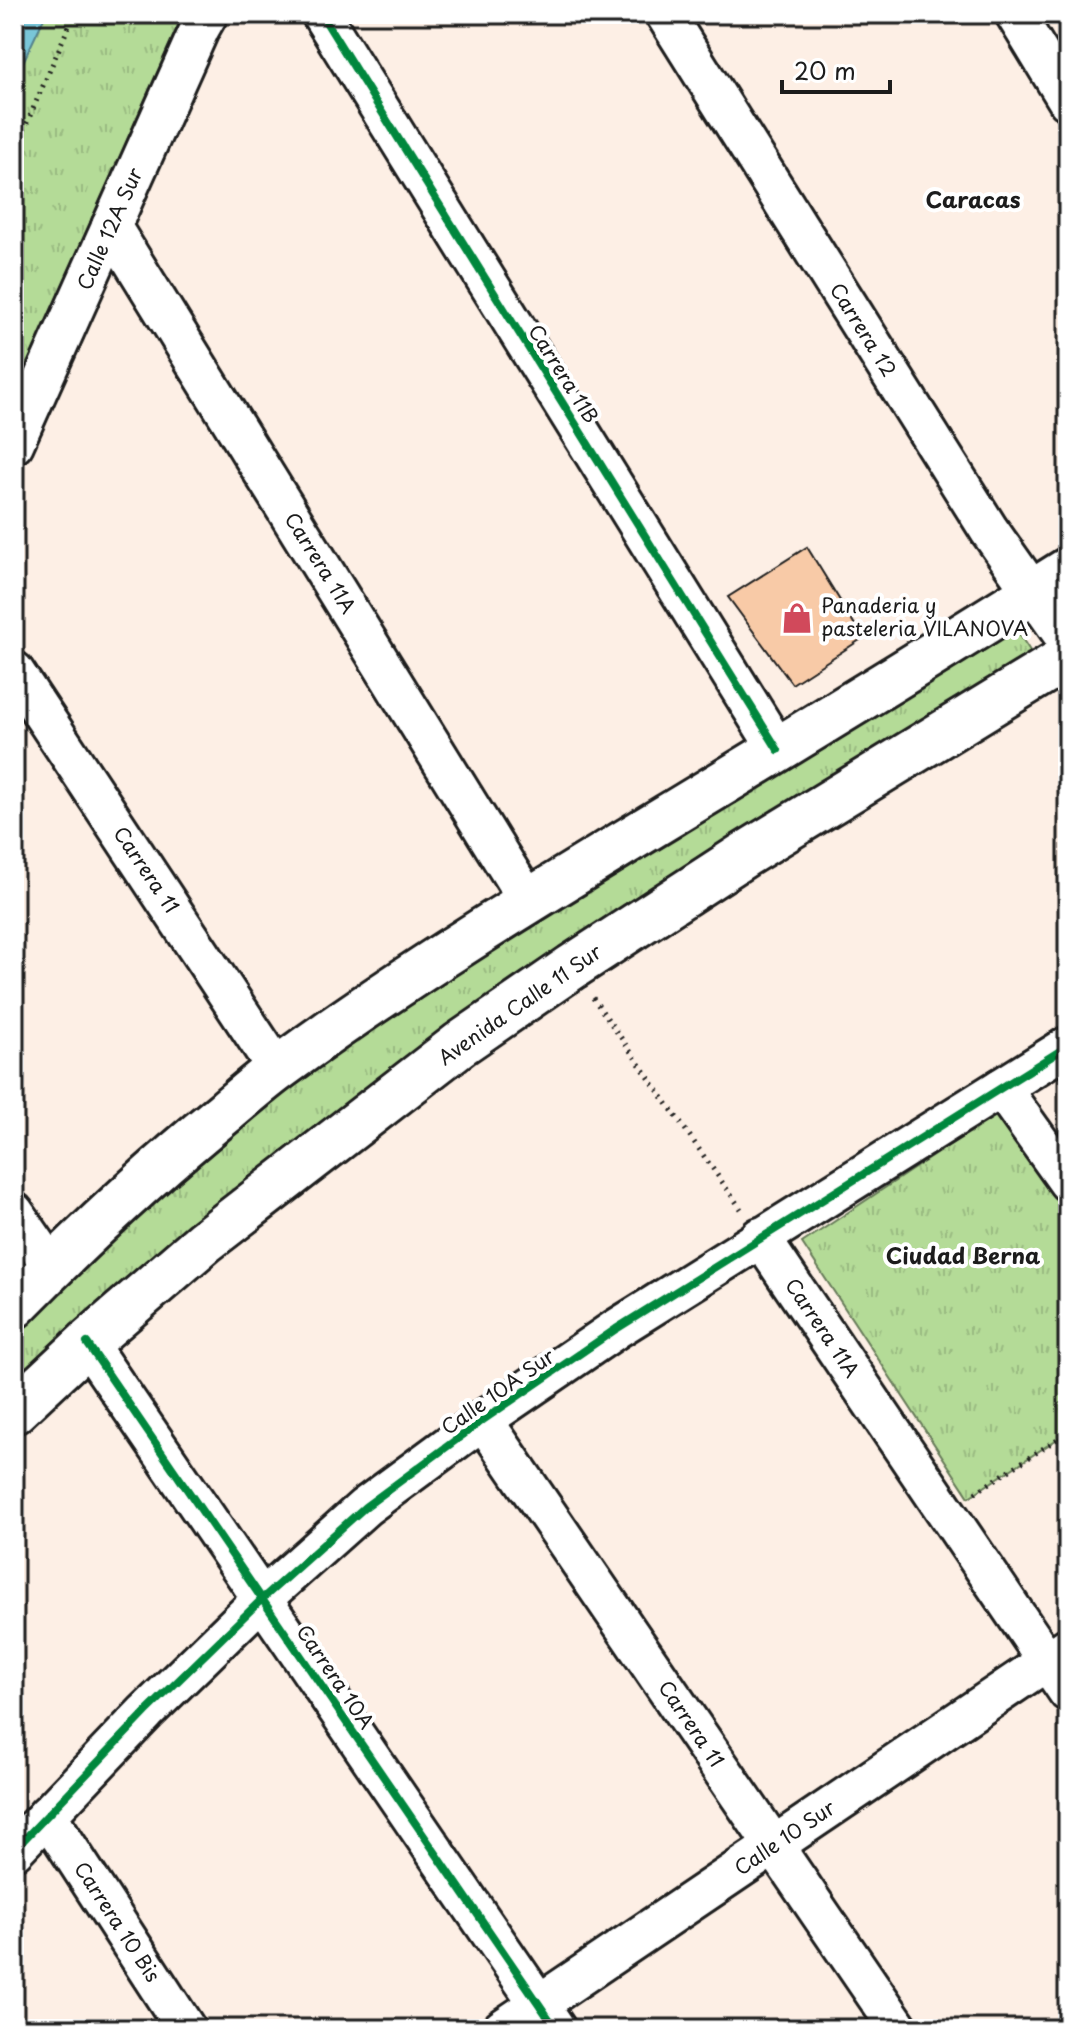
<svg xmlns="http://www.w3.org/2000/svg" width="1082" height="2043" viewBox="0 0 1082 2043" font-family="'Playpen Sans',sans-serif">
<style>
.grass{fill:url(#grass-tufts);stroke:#687c5a;stroke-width:2}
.water{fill:#79c6d8;stroke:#54828d;stroke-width:2}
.building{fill:#f8caa7;stroke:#1c1c1c;stroke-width:2}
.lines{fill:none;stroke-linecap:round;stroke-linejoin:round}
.street-casing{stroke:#1c1c1c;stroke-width:44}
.secondary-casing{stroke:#1c1c1c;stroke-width:50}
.path{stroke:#1c1c1c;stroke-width:5;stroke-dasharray:2 6;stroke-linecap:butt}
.street{stroke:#fff;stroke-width:38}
.secondary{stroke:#fff;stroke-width:44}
.cycleway-casing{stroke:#fff;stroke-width:13}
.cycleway{stroke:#00873e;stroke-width:8}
.labels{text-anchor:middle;stroke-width:8;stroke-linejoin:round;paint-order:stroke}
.street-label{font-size:20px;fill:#1c1c1c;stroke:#fff}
.poi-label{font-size:20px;fill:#1c1c1c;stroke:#fff;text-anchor:start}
.neighbourhood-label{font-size:22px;font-weight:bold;fill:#1c1c1c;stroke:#fff}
</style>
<defs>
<pattern id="grass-tufts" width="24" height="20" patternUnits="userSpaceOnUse" patternTransform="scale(2)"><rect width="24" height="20" fill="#b4db97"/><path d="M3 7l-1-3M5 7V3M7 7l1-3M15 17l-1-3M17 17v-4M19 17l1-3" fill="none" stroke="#9abb82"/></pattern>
</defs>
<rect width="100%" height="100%" fill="#fdefe5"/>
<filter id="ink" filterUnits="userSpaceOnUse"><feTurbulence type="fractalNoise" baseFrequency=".0125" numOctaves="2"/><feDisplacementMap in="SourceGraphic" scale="16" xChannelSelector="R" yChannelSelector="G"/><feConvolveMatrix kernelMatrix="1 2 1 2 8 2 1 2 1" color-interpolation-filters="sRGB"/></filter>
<g filter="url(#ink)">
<g class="grass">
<path d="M14,14H183L14,394Z"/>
<path d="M1012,623L1032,654L659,884L474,1008L239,1188L14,1383V1329L52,1293L305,1068Z"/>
<path d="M1002,1110L1068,1210V1432L969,1497L802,1243Z"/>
</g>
<path class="water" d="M14,14H46L14,81Z"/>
<path class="building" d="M807,547L863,638L792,684L728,597Z"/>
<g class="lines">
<defs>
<g id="street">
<path d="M321,14L778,750"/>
<path d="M665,14L989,530L1068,642"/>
<path d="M1015,14L1068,101"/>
<path d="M111,226L528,901"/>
<path d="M14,444L200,28L208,14"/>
<path d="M14,671L277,1069"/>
<path d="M1001,1088L1068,1182"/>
<path d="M14,1212L52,1267"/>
<path d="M760,1237L1068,1692"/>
<path d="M87,1343L556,2029"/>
<path d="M483,1420L899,2029"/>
<path d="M47,1815L186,2029"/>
<path d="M14,1850L146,1712L262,1599L365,1507L483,1420L616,1329L1068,1046"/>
<path d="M502,2029L1068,1647"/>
</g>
<g id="secondary">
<path d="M14,1306C81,1238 150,1173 224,1113C242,1098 260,1082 279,1068C411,971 553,886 693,801C819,725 944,648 1068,570"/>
<path d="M14,1411L87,1343L204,1242L460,1044L572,967L744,855L1068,657"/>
</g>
</defs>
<use href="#street" class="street-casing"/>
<use href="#secondary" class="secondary-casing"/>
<g class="path">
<path d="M14,153L74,14"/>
<path d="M593,998L741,1209"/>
<path d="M975,1493L1068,1432"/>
</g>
<use href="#street" class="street"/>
<use href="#secondary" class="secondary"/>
<defs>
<g id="cycleway">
<path d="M321,14L778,750"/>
<path d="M87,1343L556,2029"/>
<path d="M14,1850L146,1712L262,1599L365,1507L483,1420L616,1329L1068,1046"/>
</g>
</defs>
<use href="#cycleway" class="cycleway-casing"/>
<use href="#cycleway" class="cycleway"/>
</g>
</g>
<defs>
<symbol id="shop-bare" viewBox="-9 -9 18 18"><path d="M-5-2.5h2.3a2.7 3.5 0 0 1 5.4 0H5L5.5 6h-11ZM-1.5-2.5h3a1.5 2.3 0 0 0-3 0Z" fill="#d1495b" stroke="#fff" stroke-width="2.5" paint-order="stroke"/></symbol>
</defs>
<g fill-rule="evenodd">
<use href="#shop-bare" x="775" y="596" width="44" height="44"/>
</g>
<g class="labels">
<g class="street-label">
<text transform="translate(110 229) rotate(-66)" y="7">Calle 12A Sur</text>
<text transform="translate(863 330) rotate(58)" y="7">Carrera 12</text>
<text transform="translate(563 374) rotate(58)" y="7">Carrera 11B</text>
<text transform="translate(320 563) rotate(58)" y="7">Carrera 11A</text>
<text transform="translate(146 870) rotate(56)" y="7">Carrera 11</text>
<text transform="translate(520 1005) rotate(-35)" y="7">Avenida Calle 11 Sur</text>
<text transform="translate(822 1328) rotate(56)" y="7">Carrera 11A</text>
<text transform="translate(498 1392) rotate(-35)" y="7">Calle 10A Sur</text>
<text transform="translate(335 1677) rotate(56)" y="7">Carrera 10A</text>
<text transform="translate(691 1724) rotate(56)" y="7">Carrera 11</text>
<text transform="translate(785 1838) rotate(-34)" y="7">Calle 10 Sur</text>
<text transform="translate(117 1922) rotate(57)" y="7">Carrera 10 Bis</text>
</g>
<g class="poi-label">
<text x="821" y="613">Panaderia y<tspan x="821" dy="23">pasteleria VILANOVA</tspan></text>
</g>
<g class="neighbourhood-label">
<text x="973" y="208">Caracas</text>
<text x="963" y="1264">Ciudad Berna</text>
</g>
</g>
<rect width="1082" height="2043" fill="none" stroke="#fff" stroke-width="48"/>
<rect x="24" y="24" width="1034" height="1995" fill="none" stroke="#1c1c1c" stroke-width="3" filter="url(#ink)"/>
<path d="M782 80v12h108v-12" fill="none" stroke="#1c1c1c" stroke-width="4"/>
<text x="794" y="80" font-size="24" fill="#1c1c1c" stroke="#ffffff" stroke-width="6" paint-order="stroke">20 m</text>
</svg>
